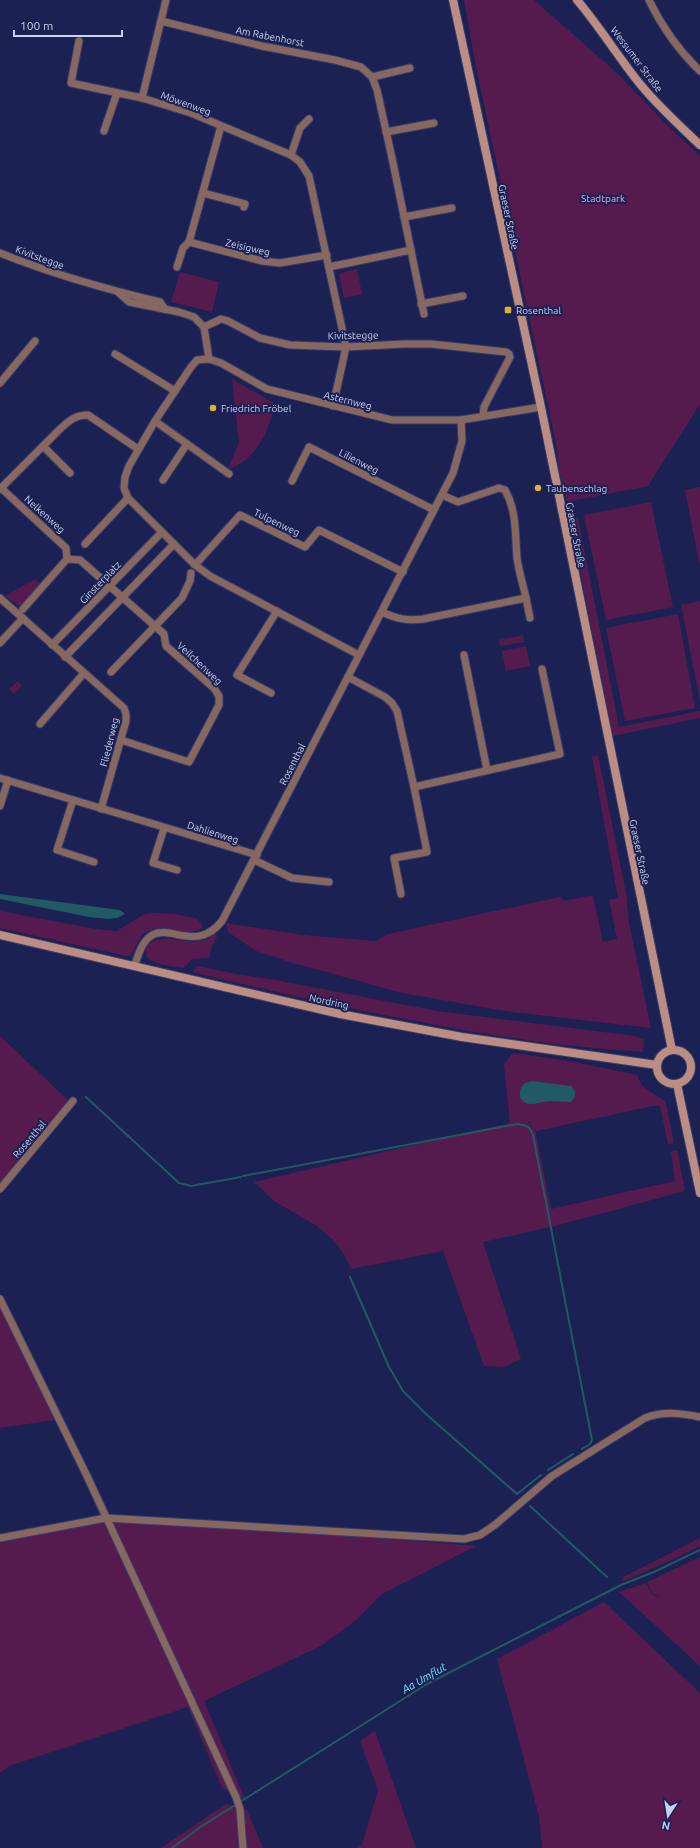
<svg xmlns="http://www.w3.org/2000/svg" width="700" height="1848" viewBox="0 0 700 1848" font-family="Ubuntu,sans-serif">
<style>
.green{fill:#561b4e}
.water{fill:#215a65}
.lines{fill:none;stroke-linecap:round;stroke-linejoin:round}
.stream{stroke:#215a65;stroke-width:2}
.street-casing{stroke:#373d6b;stroke-width:9}
.secondary-casing{stroke:#373d6b;stroke-width:10}
.street{stroke:#866861;stroke-width:7}
.secondary{stroke:#bc8d82;stroke-width:8}
.poi-dot{fill:#d6b534;stroke:#1b2152;stroke-width:1.5}
.labels{text-anchor:middle;stroke-width:4;stroke-linejoin:round;paint-order:stroke}
.street-label{font-size:10px;fill:#c9d1f0;stroke:#1b2152}
.park-label{font-size:10px;fill:#f2ace5;stroke:#1b2152}
.poi-label{font-size:10px;fill:#c9d1f0;stroke:#1b2152;text-anchor:start}
.water-label{font-size:11px;font-style:italic;fill:#71e5fe;stroke:#1b2152}
</style>
<rect width="100%" height="100%" fill="#1b2152"/>
<g class="green">
<path d="M464,0H534L617,73L668,126L700,156V404L648,486L567,502L559,470L557,448L476,67Z"/>
<path d="M357,269L362,294L344,298L339,275L341,273Z"/>
<path d="M180,272L219,282L212,312L171,302Z"/>
<path d="M232,379L275,404C269,431 256,461 228,469L239,443Z"/>
<path d="M700,487V566L685,490Z"/>
<path d="M651,502L673,607L606,620L584,515Z"/>
<path d="M578,518L619,727L700,711V718L613,736L570,521Z"/>
<path d="M35,579L43,587L23,609L5,596Z"/>
<path d="M700,601V701L681,605Z"/>
<path d="M678,614L695,708L625,721L606,628Z"/>
<path d="M523,635L524,642L500,646L499,640Z"/>
<path d="M526,646L530,666L506,671L502,651Z"/>
<path d="M18,681L22,686L14,694L9,689Z"/>
<path d="M598,755L626,893L629,923L651,1028L512,1012L402,993L290,962L256,951L228,932L226,923L303,935L375,941L388,934L560,897L565,901L593,895L603,942L617,939L609,900L618,898L592,757Z"/>
<path d="M0,911L96,929L117,931L144,914L154,913L175,914L196,918L201,923L203,927C187,942 161,920 143,934C137,940 135,950 131,956H126L0,928Z"/>
<path d="M215,933L217,937L212,946L209,958L192,959L184,968C174,967 156,965 148,958C146,956 146,952 146,949C152,931 185,943 198,941C205,941 209,938 215,933Z"/>
<path d="M197,966L242,975L270,979L437,1011L635,1036L644,1039L643,1052C606,1049 569,1046 532,1041C417,1024 304,999 192,972Z"/>
<path d="M0,1036L69,1101L0,1191Z"/>
<path d="M513,1053L570,1061L637,1075L642,1086L665,1101L666,1104L674,1143L668,1144L660,1106H653L536,1131L529,1121L528,1122L535,1130L551,1209L675,1181L671,1152L677,1150L685,1191L555,1226L483,1242L521,1359L504,1367L484,1366L443,1251L351,1269L344,1254L334,1241L317,1226L274,1201L254,1182L510,1123L504,1064Z"/>
<path d="M0,1294L55,1420L0,1428Z"/>
<path d="M109,1516L476,1546L382,1594L355,1621L321,1646L204,1701L245,1799L222,1788L188,1707L9,1766L0,1773V1539Z"/>
<path d="M700,1538V1546C675,1559 649,1570 623,1581L621,1578Z"/>
<path d="M700,1557V1666L619,1592L646,1583L653,1595L662,1597L653,1594L647,1582Z"/>
<path d="M604,1602L700,1693V1848H542L539,1816L497,1659Z"/>
<path d="M375,1731L416,1848H357L362,1845L378,1790L360,1741Z"/>
<path d="M226,1804L247,1810L263,1848H161Z"/>
</g>
<g class="water">
<path d="M0,894L120,910L125,914L117,918L108,919L89,917L0,899Z"/>
<path d="M532,1081L571,1086C577,1091 576,1097 571,1102C563,1102 556,1101 549,1101C537,1102 528,1109 520,1098C519,1088 522,1083 532,1081Z"/>
</g>
<g class="lines">
<g class="stream">
<path d="M86,1097L179,1183L191,1186L241,1177"/>
<path d="M243,1176L517,1124C526,1125 530,1126 533,1135L592,1440L590,1444L582,1449"/>
<path d="M350,1277L389,1367L403,1391L426,1414L517,1494L541,1475"/>
<path d="M548,1470L573,1454"/>
<path d="M530,1506L607,1577"/>
<path d="M172,1848L202,1826L427,1684L621,1585L654,1572L700,1550"/>
</g>
<defs>
<g id="street">
<path d="M649,0C662,27 678,50 700,71"/>
<path d="M161,21L262,46L335,60L361,67L372,77L377,90L392,158L424,314"/>
<path d="M79,41L71,83L142,98L191,113L291,155L300,162L309,176L346,347L333,406"/>
<path d="M372,77L410,68"/>
<path d="M142,98L166,0"/>
<path d="M104,131L117,93"/>
<path d="M386,132L434,123"/>
<path d="M291,155L300,128L309,119"/>
<path d="M203,193L245,204L244,207"/>
<path d="M404,217L452,208"/>
<path d="M189,242L262,261L280,263L327,255"/>
<path d="M0,253C52,274 105,289 160,302L165,309"/>
<path d="M177,267L183,248L189,242L221,126"/>
<path d="M329,267L411,250"/>
<path d="M119,293L129,302L179,312L194,317L204,327L209,359"/>
<path d="M421,304L463,296"/>
<path d="M204,327L221,319L228,321L260,338L290,345L346,347L404,344H431L506,352L509,354L510,357L484,407L483,416"/>
<path d="M115,354L175,391"/>
<path d="M0,383L35,341"/>
<path d="M155,421L229,474"/>
<path d="M43,446L70,473"/>
<path d="M163,480L187,444"/>
<path d="M292,481L309,447L434,510"/>
<path d="M1,488L66,548L67,559"/>
<path d="M0,489L61,428C70,420 76,415 88,415L138,449"/>
<path d="M85,544L128,498"/>
<path d="M67,559L80,560L164,634L166,646L214,688L219,696V705L189,762L121,740"/>
<path d="M195,565L240,515L305,547L319,530L403,572"/>
<path d="M0,598L124,708L126,714V721L101,809"/>
<path d="M526,598L530,618"/>
<path d="M23,609L67,559"/>
<path d="M382,612C397,619 407,621 423,619L526,598C523,585 519,572 517,558C515,535 517,511 505,490L499,488L458,502L442,495"/>
<path d="M0,643L23,618"/>
<path d="M52,645L162,532"/>
<path d="M359,655L210,576L195,565L128,498L124,488L125,477L129,466L155,421L191,367L197,360L209,359L221,363L267,389L392,420H461L541,407"/>
<path d="M464,655L487,770"/>
<path d="M65,657L174,544"/>
<path d="M111,672L182,598L190,581L191,573"/>
<path d="M348,677L385,697L392,703L397,711L414,787L560,754L542,669"/>
<path d="M271,693L237,675L277,611"/>
<path d="M40,724L84,673"/>
<path d="M0,778L257,855"/>
<path d="M73,800L57,850L94,862"/>
<path d="M0,806L8,780"/>
<path d="M164,828L153,863L177,870"/>
<path d="M254,860L292,878L329,882"/>
<path d="M401,894L394,858L427,852L414,787"/>
<path d="M135,965C153,897 188,964 222,921L453,473L462,441L461,420"/>
<path d="M0,1189L73,1101"/>
<path d="M0,1299L87,1476L236,1797L240,1809L243,1848"/>
<path d="M0,1538L106,1518L464,1539L480,1535L496,1524L552,1476L645,1418C664,1411 680,1413 700,1417"/>
</g>
<g id="secondary">
<path d="M453,0L541,407L672,1050"/>
<path d="M577,0C600,27 618,57 640,84C658,106 679,125 700,145"/>
<path d="M0,935L340,1014L462,1037L657,1065"/>
<circle cx="674" cy="1067" r="17"/>
<path d="M677,1084L700,1193"/>
</g>
</defs>
<use href="#street" class="street-casing"/>
<use href="#secondary" class="secondary-casing"/>
<use href="#street" class="street"/>
<use href="#secondary" class="secondary"/>
</g>
<g class="poi-dot">
<rect x="504" y="306" width="8" height="8" rx="2"/>
<circle cx="213" cy="408" r="4"/>
<circle cx="538" cy="488" r="4"/>
</g>
<g class="labels">
<g class="street-label">
<text transform="translate(270 36) rotate(11)" y="4">Am Rabenhorst</text>
<text transform="translate(637 59) rotate(53)" y="4">Wessumer Straße</text>
<text transform="translate(186 103) rotate(20)" y="4">Möwenweg</text>
<text transform="translate(509 217) rotate(78)" y="4">Graeser Straße</text>
<text transform="translate(248 247) rotate(13)" y="4">Zeisigweg</text>
<text transform="translate(40 257) rotate(20)" y="4">Kivitstegge</text>
<text transform="translate(353 335) rotate(-1)" y="4">Kivitstegge</text>
<text transform="translate(348 400) rotate(14)" y="4">Asternweg</text>
<text transform="translate(359 461) rotate(27)" y="4">Lilienweg</text>
<text transform="translate(45 514) rotate(42)" y="4">Nelkenweg</text>
<text transform="translate(277 522) rotate(26)" y="4">Tulpenweg</text>
<text transform="translate(576 535) rotate(79)" y="4">Graeser Straße</text>
<text transform="translate(100 582) rotate(-46)" y="4">Ginsterplatz</text>
<text transform="translate(200 663) rotate(43)" y="4">Veilchenweg</text>
<text transform="translate(109 742) rotate(-76)" y="4">Fliederweg</text>
<text transform="translate(292 764) rotate(-63)" y="4">Rosenthal</text>
<text transform="translate(213 832) rotate(17)" y="4">Dahlienweg</text>
<text transform="translate(640 852) rotate(78)" y="4">Graeser Straße</text>
<text transform="translate(329 1001) rotate(12)" y="4">Nordring</text>
<text transform="translate(29 1139) rotate(-50)" y="4">Rosenthal</text>
</g>
<g class="park-label">
<text x="603" y="202">Stadtpark</text>
</g>
<g class="poi-label">
<text x="516" y="314">Rosenthal</text>
<text x="221" y="412">Friedrich Fröbel</text>
<text x="546" y="492">Taubenschlag</text>
</g>
<g class="water-label">
<text transform="translate(424 1678) rotate(-30)" y="4">Aa Umflut</text>
</g>
</g>
<g transform="translate(668 1816) rotate(192)" stroke="#1b2152" stroke-width="3" paint-order="stroke">
<path d="M0-3L7 15L0 10L-7 15Z" fill="#c9d1f0"/>
<text y="-6" font-size="11" font-weight="bold" text-anchor="middle" fill="#c9d1f0">N</text>
</g>
<path d="M14 30v6h108v-6" fill="none" stroke="#c9d1f0" stroke-width="2"/>
<text x="20" y="30" font-size="12" fill="#c9d1f0" stroke="#1b2152" stroke-width="3" paint-order="stroke">100 m</text>
</svg>
